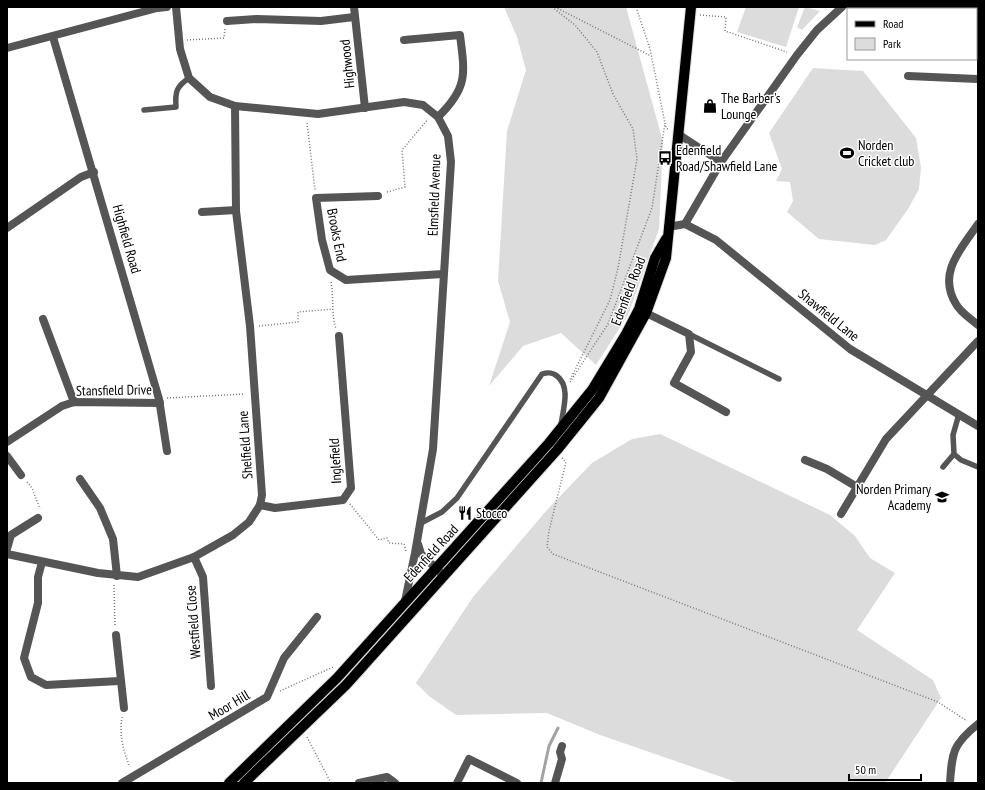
<svg xmlns="http://www.w3.org/2000/svg" width="985" height="790" viewBox="0 0 985 790" font-family="'PT Sans Narrow',sans-serif">
<style>
.green{fill:#dcdcdc}
.lines{fill:none;stroke-linecap:round;stroke-linejoin:round}
.stream{stroke:#a3a3a3;stroke-width:3}
.primary-casing{stroke:#dbdbdb;stroke-width:12}
.path{stroke:#777;stroke-width:1.5;stroke-dasharray:1 2;stroke-linecap:butt}
.service{stroke:#555;stroke-width:5.5}
.minor{stroke:#555;stroke-width:8}
.primary{stroke:#000;stroke-width:10}
.labels{text-anchor:middle;stroke-width:3;stroke-linejoin:round;paint-order:stroke}
.street-label{font-size:14px;fill:#000;stroke:#fff}
.poi-label{font-size:14px;fill:#000;stroke:#fff;text-anchor:start}
</style>
<rect width="100%" height="100%" fill="#fff"/>
<g class="green">
<path d="M504,7H626L663,142L659,229L628,315L596,365L561,333L523,346L489,386L510,322L498,281L507,131L526,70L517,37Z"/>
<path d="M746,7H799L786,47L737,32Z"/>
<path d="M805,7L820,11L802,30L797,27Z"/>
<path d="M813,68L863,71L916,138L921,168L919,189L908,209L886,240L875,245L819,239L787,212L793,201L790,182L776,181L782,169L769,133Z"/>
<path d="M660,434L830,515L855,536L870,558L895,573L857,630L933,680L941,698L885,783H739L600,735L547,713L456,715L429,696L416,683L473,597L546,511L592,463L632,439Z"/>
</g>
<g class="lines">
<path class="stream" d="M541,783L549,746L558,728"/>
<defs>
<g id="primary">
<path d="M229,783L337,678L549,443L592,390L626,334L639,309L655,258L666,239"/>
<path d="M244,783L346,685L557,450L599,398L646,313L666,258L691,7"/>
</g>
</defs>
<use href="#primary" class="primary-casing"/>
<g class="path">
<path d="M552,7L575,25L597,52L613,94L633,129L637,159L618,268L610,300L570,380"/>
<path d="M555,7L651,56"/>
<path d="M636,7L650,49L666,128L669,130"/>
<path d="M700,15L726,17L725,31L787,52"/>
<path d="M187,40L224,38L225,29"/>
<path d="M307,123L315,190"/>
<path d="M387,192L405,187L402,150L428,119"/>
<path d="M331,282C334,298 331,313 336,329"/>
<path d="M259,326L298,322V312L333,309"/>
<path d="M570,382L608,324L652,208L665,123"/>
<path d="M167,398L245,394"/>
<path d="M562,458L566,462L549,531L547,547L553,554L938,702L967,721"/>
<path d="M27,482L32,488L40,509"/>
<path d="M350,504L379,540L387,538L389,543L404,544L406,551"/>
<path d="M114,585L115,627"/>
<path d="M280,691L333,667"/>
<path d="M122,717C119,734 123,751 130,767"/>
<path d="M307,737L331,783"/>
</g>
<g class="service">
<path d="M144,110L176,107C175,92 176,87 189,78"/>
<path d="M689,334L779,379"/>
<path d="M959,414L953,435L954,454L961,460L978,467"/>
<path d="M943,467L954,454"/>
<path d="M419,524L442,512L457,498L542,374C548,372 552,372 557,376C571,387 563,409 561,425"/>
</g>
<g class="minor">
<path d="M176,7L180,49L189,78L210,97L235,106L318,114L404,102L423,105L438,117L448,136L451,162L433,449L415,553L405,601"/>
<path d="M354,7L365,108"/>
<path d="M227,21L257,19L321,21L354,17"/>
<path d="M53,37L159,399L167,451"/>
<path d="M404,40L460,35C465,74 468,88 438,117"/>
<path d="M7,48L157,8L167,7"/>
<path d="M908,76L977,79"/>
<path d="M678,134L721,162"/>
<path d="M378,196L316,198L322,240L330,270L346,280L443,274"/>
<path d="M202,212L236,210"/>
<path d="M685,224L721,162L797,55L817,30L842,7"/>
<path d="M978,224C961,249 937,273 956,304C960,312 971,319 978,325"/>
<path d="M668,227L685,224L716,240L850,349L978,426"/>
<path d="M7,228L81,177L94,172"/>
<path d="M642,311L689,334L691,352L674,383L726,412"/>
<path d="M43,319L74,402"/>
<path d="M7,442L62,406L74,402L160,403"/>
<path d="M7,456L21,475"/>
<path d="M805,460L827,469L857,487"/>
<path d="M80,479L100,508L113,539L117,576"/>
<path d="M260,505L275,508L343,500L351,488L339,336"/>
<path d="M841,514L886,439L978,341"/>
<path d="M418,544L421,554L444,576"/>
<path d="M7,549L11,535L38,518"/>
<path d="M7,554L98,573L138,577L194,557L233,535L249,522L260,505L262,495L250,326L236,211L235,106"/>
<path d="M194,557L203,577L211,686"/>
<path d="M42,562L38,577V603L24,658L31,677L46,685L119,681"/>
<path d="M116,635L124,708"/>
<path d="M122,783L267,697L284,658L317,617"/>
<path d="M359,783L387,777L395,783"/>
<path d="M457,783L469,759L517,783"/>
<path d="M555,783L562,759L560,752L562,746"/>
<path d="M950,783C952,752 953,744 978,724"/>
</g>
<use href="#primary" class="primary"/>
</g>
<defs>
<symbol id="shop-bare" viewBox="-9 -9 18 18"><path d="M-5-2.5h2.3a2.7 3.5 0 0 1 5.4 0H5L5.5 6h-11ZM-1.5-2.5h3a1.5 2.3 0 0 0-3 0Z" fill="#000" stroke="#fff" stroke-width="2.5" paint-order="stroke"/></symbol>
<symbol id="stadium-bare" viewBox="-9 -9 18 18"><path d="M0-5a6.5 5 0 1 0 0 10a6.5 5 0 1 0 0-10ZM-3.5-1.8h7v3.6h-7Z" fill="#000" stroke="#fff" stroke-width="2.5" paint-order="stroke"/></symbol>
<symbol id="bus-bare" viewBox="-9 -9 18 18"><path d="M-5-6H5V4H4V6H2V4H-2V6H-4V4H-5ZM-3.5-4V0h7V-4ZM-3.5 1.2v1.5H-2V1.2ZM2 1.2v1.5H3.5V1.2Z" fill="#000" stroke="#fff" stroke-width="2.5" paint-order="stroke"/></symbol>
<symbol id="school-bare" viewBox="-9 -9 18 18"><path d="M0-5L7-2L0 1L-7-2ZM-4 1L0 2.5L4 1V4Q0 6-4 4Z" fill="#000" stroke="#fff" stroke-width="2.5" paint-order="stroke"/></symbol>
<symbol id="restaurant-bare" viewBox="-9 -9 18 18"><path d="M-5-6h1v4h1v-4h1v4h1v-4h1v5L-1.5 .5V6h-2V.5L-5-1ZM5-6V6H3V1.5H1.5Q1.5-4 5-6Z" fill="#000" stroke="#fff" stroke-width="2.5" paint-order="stroke"/></symbol>
</defs>
<g fill-rule="evenodd">
<use href="#shop-bare" x="700" y="96" width="20" height="20"/>
<use href="#stadium-bare" x="837" y="143" width="20" height="20"/>
<use href="#bus-bare" x="655" y="148" width="20" height="20"/>
<use href="#school-bare" x="932" y="487" width="20" height="20"/>
<use href="#restaurant-bare" x="455" y="503" width="20" height="20"/>
</g>
<g class="labels">
<g class="street-label">
<text transform="translate(347 64) rotate(-96)" y="5">Highwood</text>
<text transform="translate(434 195) rotate(-88)" y="5">Elmsfield Avenue</text>
<text transform="translate(337 235) rotate(79)" y="5">Brooks End</text>
<text transform="translate(127 239) rotate(74)" y="5">Highfield Road</text>
<text transform="translate(628 291) rotate(-69)" y="5">Edenfield Road</text>
<text transform="translate(829 315) rotate(39)" y="5">Shawfield Lane</text>
<text transform="translate(114 390) rotate(-1)" y="5">Stansfield Drive</text>
<text transform="translate(245 445) rotate(-94)" y="5">Shelfield Lane</text>
<text transform="translate(335 461) rotate(-93)" y="5">Inglefield</text>
<text transform="translate(431 553) rotate(-47)" y="5">Edenfield Road</text>
<text transform="translate(193 622) rotate(-94)" y="5">Westfield Close</text>
<text transform="translate(229 705) rotate(-31)" y="5">Moor Hill</text>
</g>
<g class="poi-label">
<text x="721" y="103">The Barber's<tspan x="721" dy="16">Lounge</tspan></text>
<text x="858" y="150">Norden<tspan x="858" dy="16">Cricket club</tspan></text>
<text x="676" y="155">Edenfield<tspan x="676" dy="16">Road/Shawfield Lane</tspan></text>
<text x="931" y="494" text-anchor="end">Norden Primary<tspan x="931" dy="16">Academy</tspan></text>
<text x="476" y="518">Stocco</text>
</g>
</g>
<rect width="985" height="790" fill="none" stroke="#000000" stroke-width="16"/>
<rect x="847" y="8" width="130" height="52" fill="#ffffff" stroke="#999999"/>
<rect x="855" y="21" width="20" height="6" fill="#000000" stroke="#999999"/>
<text x="883" y="28" font-size="12" fill="#000000">Road</text>
<rect x="855" y="38" width="20" height="12" fill="#dcdcdc" stroke="#999999"/>
<text x="883" y="48" font-size="12" fill="#000000">Park</text>
<path d="M849 774v6h72v-6" fill="none" stroke="#000000" stroke-width="2"/>
<text x="855" y="774" font-size="12" fill="#000000" stroke="#ffffff" stroke-width="3" paint-order="stroke">50 m</text>
</svg>
